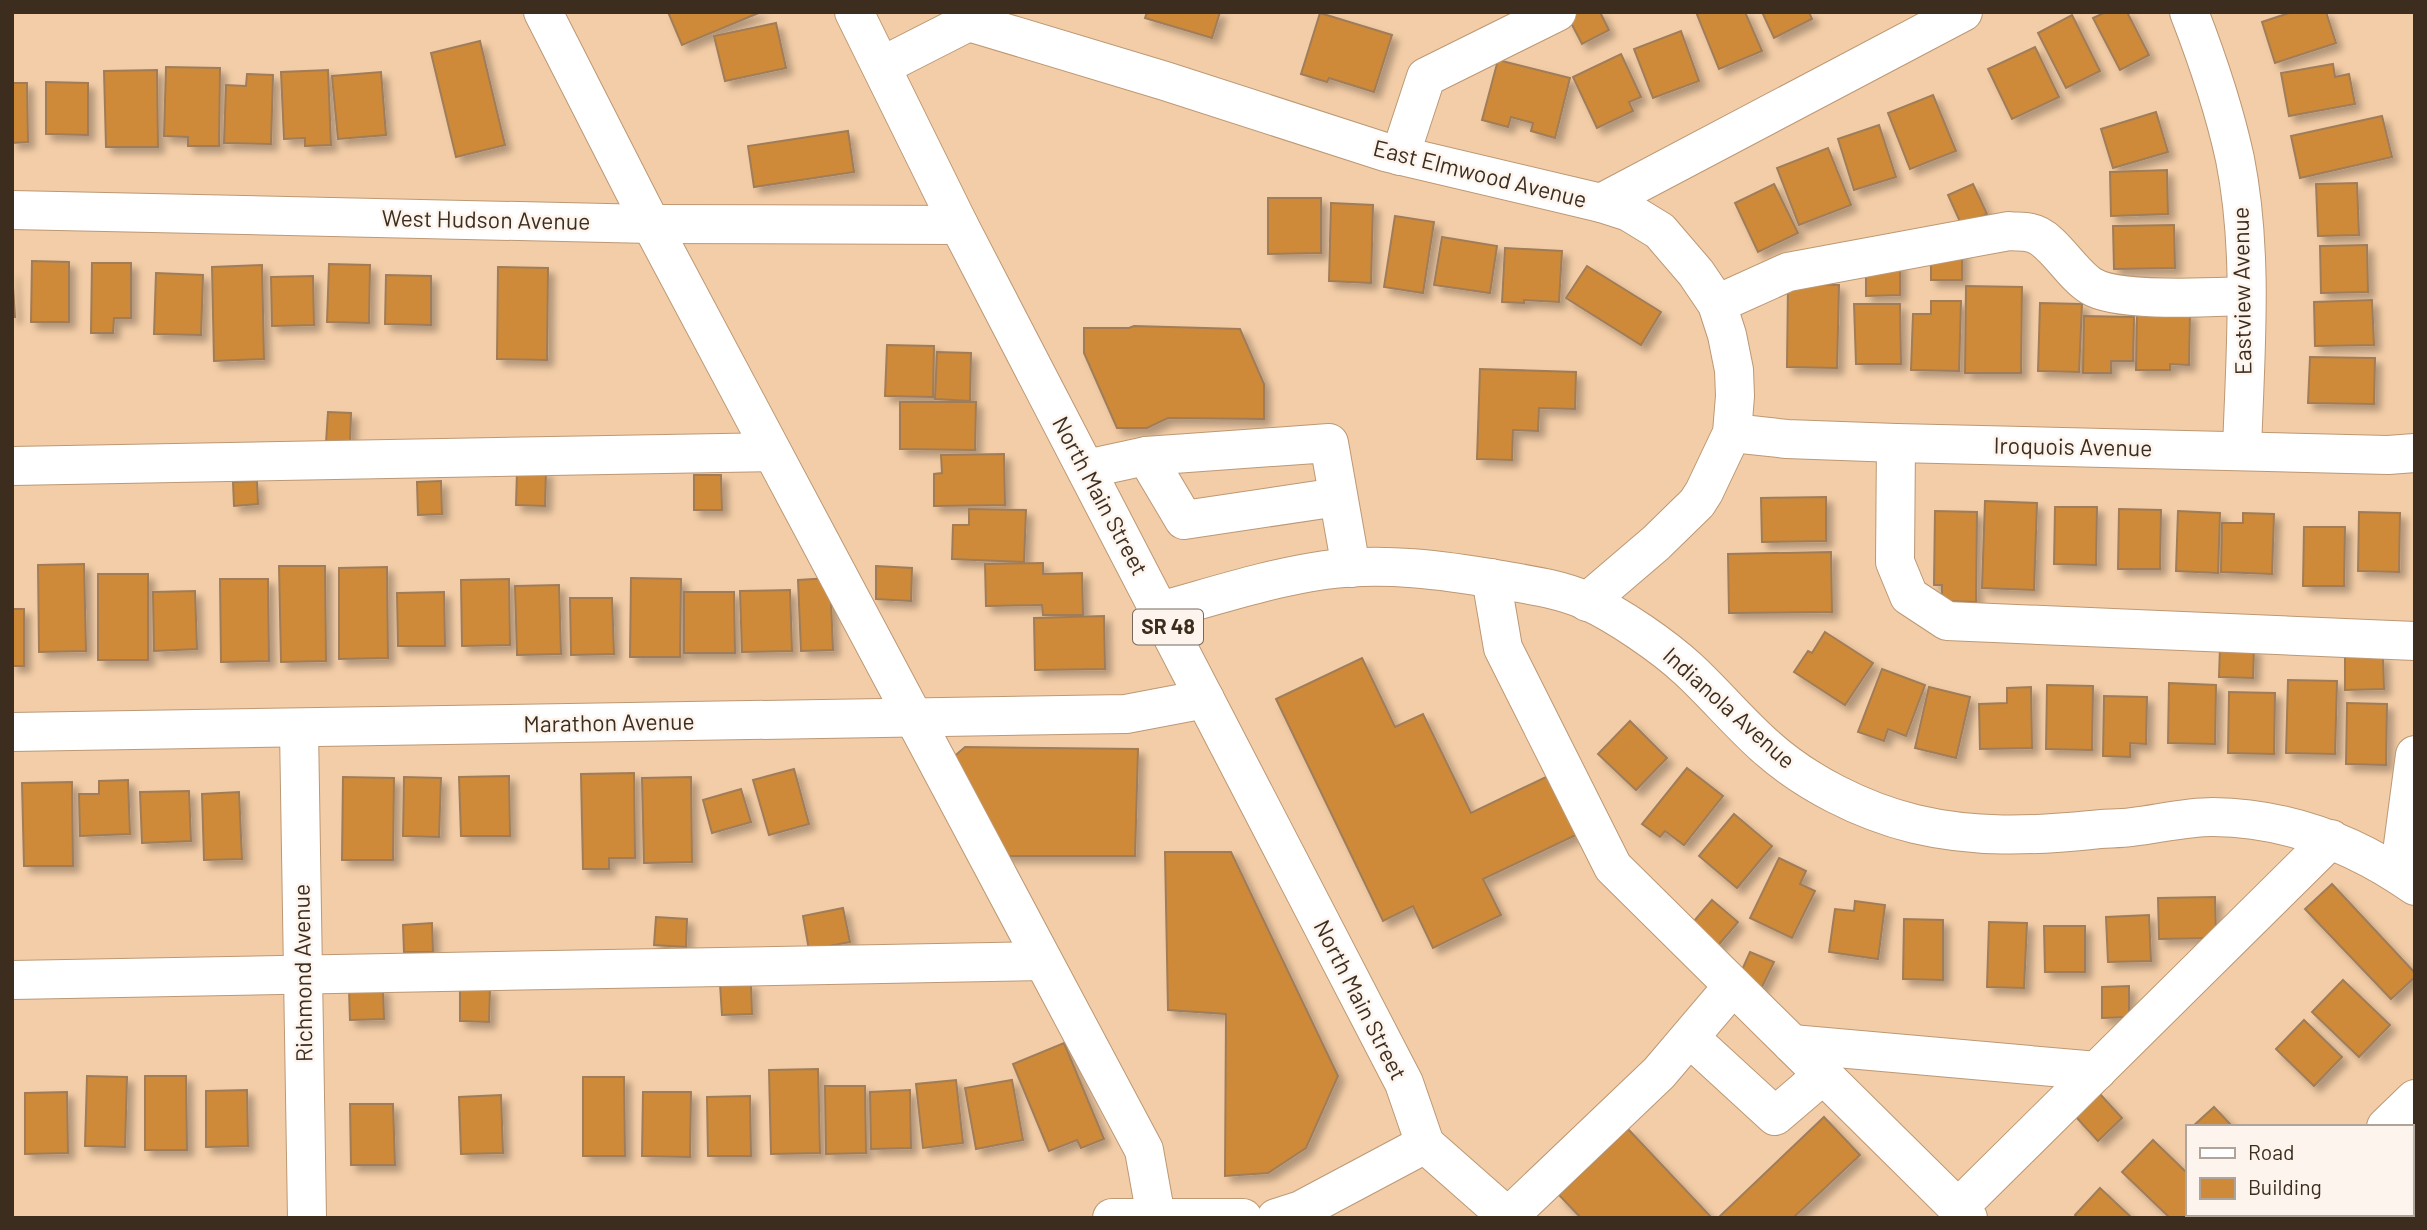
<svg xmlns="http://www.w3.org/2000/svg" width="2427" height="1230" viewBox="0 0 2427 1230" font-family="Barlow,sans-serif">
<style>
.building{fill:#ce8a38;stroke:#a07d59;stroke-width:2;filter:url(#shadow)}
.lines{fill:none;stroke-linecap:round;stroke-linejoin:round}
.minor-casing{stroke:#bc9874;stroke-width:40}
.major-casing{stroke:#bc9874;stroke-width:40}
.minor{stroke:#fff;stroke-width:38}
.major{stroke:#fff;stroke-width:38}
.labels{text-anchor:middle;stroke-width:5;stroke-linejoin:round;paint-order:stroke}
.shield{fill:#fcf4ed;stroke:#76695c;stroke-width:2}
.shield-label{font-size:21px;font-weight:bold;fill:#3c2d1e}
.street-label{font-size:23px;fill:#3c2d1e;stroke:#fcf4ed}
</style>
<defs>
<filter id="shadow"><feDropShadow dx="6" dy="6" stdDeviation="3.5" flood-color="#0004"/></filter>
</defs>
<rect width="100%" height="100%" fill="#f3cda7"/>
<g class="building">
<path d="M668,12H761L682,45Z"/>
<path d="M1147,12H1220L1212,38L1145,18Z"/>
<path d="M1576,12H1600L1609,30L1582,44L1568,17Z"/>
<path d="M1696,12H1745L1762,51L1719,69Z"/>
<path d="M1762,12H1809L1812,19L1774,38Z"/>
<path d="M2106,12H2127L2149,55L2120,70L2093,18Z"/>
<path d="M2292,12H2326L2336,43L2275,63L2262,22Z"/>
<path d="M1320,13L1392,35L1374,92L1329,78L1327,82L1301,74Z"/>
<path d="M2072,15L2100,71L2066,88L2038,33Z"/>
<path d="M776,23L786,68L725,81L714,36Z"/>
<path d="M1681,31L1699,81L1653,98L1634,49Z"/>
<path d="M480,41L505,145L456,157L431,53Z"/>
<path d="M2035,47L2059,97L2012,119L1988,69Z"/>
<path d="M1621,54L1641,97L1629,102L1633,111L1597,128L1573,77Z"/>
<path d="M1498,60L1570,78L1555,138L1531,131L1533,123L1511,117L1508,127L1482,120Z"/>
<path d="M2333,64L2335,77L2349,74L2355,104L2289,116L2281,73Z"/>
<path d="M166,67L220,68L219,146H188V137L164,136Z"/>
<path d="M157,70L158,147H106L104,71Z"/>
<path d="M328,70L331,145L305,146V138L284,139L281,72Z"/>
<path d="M381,72L386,135L338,139L332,76Z"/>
<path d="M247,74L273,75L271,144L224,143L226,85L246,86Z"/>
<path d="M46,82L88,83V135L46,134Z"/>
<path d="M12,83H27L28,142L12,143Z"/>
<path d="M1933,95L1956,151L1910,169L1888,113Z"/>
<path d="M2156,112L2168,152L2113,168L2101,129Z"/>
<path d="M2382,116L2392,157L2300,178L2291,136Z"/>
<path d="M1879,125L1896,177L1854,190L1838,139Z"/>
<path d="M848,131L854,172L754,187L748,146Z"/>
<path d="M1828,148L1851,205L1799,225L1777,168Z"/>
<path d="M2167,170L2168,214L2111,216L2110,172Z"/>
<path d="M2357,183L2359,235L2318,236L2316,184Z"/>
<path d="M1774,184L1798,233L1758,252L1735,203Z"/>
<path d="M1973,184L1987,214L1962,226L1948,195Z"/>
<path d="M1268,198H1321V253L1268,254Z"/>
<path d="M1331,203L1373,205L1371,283L1329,281Z"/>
<path d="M1395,216L1434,222L1423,293L1384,287Z"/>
<path d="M2174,225L2175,268L2114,269L2113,226Z"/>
<path d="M1442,237L1497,246L1490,293L1434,285Z"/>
<path d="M2367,245L2368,292L2321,293L2320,246Z"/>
<path d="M1505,248L1562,251L1559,302L1524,300V303L1502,302Z"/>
<path d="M1931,249L1962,250V280H1931Z"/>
<path d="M32,261L69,262V322H31Z"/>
<path d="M1900,262V295L1866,296V263Z"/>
<path d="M92,263H131V318H114L113,333H91Z"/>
<path d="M329,264L370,265L369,323L327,322Z"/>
<path d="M262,265L264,359L214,361L212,267Z"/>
<path d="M1587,266L1661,312L1641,345L1566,298Z"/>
<path d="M498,267L548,268L547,360L497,359Z"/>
<path d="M12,271L15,317H12Z"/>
<path d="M156,273L203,275L201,335L154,334Z"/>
<path d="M386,275L431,276V325L385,324Z"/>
<path d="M313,276L314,325L272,326L271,277Z"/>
<path d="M1788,284L1839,285L1837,368L1787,367Z"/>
<path d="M1966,286L2022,287L2021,373H1965Z"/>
<path d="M2372,300L2374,345L2315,346L2314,302Z"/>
<path d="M1931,301H1961L1959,371L1911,370L1913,314H1931Z"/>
<path d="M2040,303L2082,304L2079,372L2038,371Z"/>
<path d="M1854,304H1900L1901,364H1856Z"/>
<path d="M2137,312L2190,313L2189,365L2170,364V370H2136Z"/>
<path d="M2084,316L2134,317L2133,361H2111V373H2083Z"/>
<path d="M1134,326L1240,329L1264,384V419L1168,418L1147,428H1117L1084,353V328H1129Z"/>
<path d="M887,345L934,346L933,397L885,396Z"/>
<path d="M937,352L971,353L970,401L935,399Z"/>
<path d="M2310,357L2375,358L2374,404L2308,403Z"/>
<path d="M1480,369L1576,372L1575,409L1539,408L1538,431L1513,430L1512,460L1477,459Z"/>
<path d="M900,402H976L975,450L900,449Z"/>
<path d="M328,412L351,413L350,444L326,443Z"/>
<path d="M1004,454L1005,505L934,506V474L942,473L941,455Z"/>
<path d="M517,471H546L545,506L516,505Z"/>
<path d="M694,475H721L722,510H694Z"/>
<path d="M257,481L258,504L234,506L233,482Z"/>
<path d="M441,481L442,514L418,515L417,482Z"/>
<path d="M1826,497V541L1762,542L1761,498Z"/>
<path d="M1985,501L2037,503L2034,590L1982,588Z"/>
<path d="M2055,507H2097L2096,565L2054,564Z"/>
<path d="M969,509L1026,510L1024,562L952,559L953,525H969Z"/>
<path d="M2119,509L2161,510L2160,569H2118Z"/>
<path d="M1935,511L1977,512L1976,602L1942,601V585H1934Z"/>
<path d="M2178,511L2220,513L2218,573L2176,571Z"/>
<path d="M2359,512L2400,513L2399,572L2358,571Z"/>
<path d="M2243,513L2274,514L2272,574L2221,572L2222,523H2243Z"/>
<path d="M2304,527H2345L2344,586H2303Z"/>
<path d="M1831,552L1832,612L1729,613L1728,554Z"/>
<path d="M1043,563V574L1082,573L1083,615H1043L1042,605L986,606L985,564Z"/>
<path d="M84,564L86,651L39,652L38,565Z"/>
<path d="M279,566H325L326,661L281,662Z"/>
<path d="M876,566L912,568L911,601L876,599Z"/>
<path d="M387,567L388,658L339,659V568Z"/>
<rect x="98" y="574" width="50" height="86"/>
<path d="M631,578L681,579L680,657H630Z"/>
<path d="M830,578L833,650L801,651L798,580Z"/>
<path d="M220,579H268L269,661L221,662Z"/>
<path d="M509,579L510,645L462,646L461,580Z"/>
<path d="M559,585L561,654L517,655L515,586Z"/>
<path d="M790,590L792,651L742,652L740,591Z"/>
<path d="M195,591L197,649L154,651L153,592Z"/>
<path d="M444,592L445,646H398L397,593Z"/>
<path d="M684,592H734L735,653H684Z"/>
<path d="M570,598H612L614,654L571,655Z"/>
<rect x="12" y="609" width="12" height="57"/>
<path d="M1104,616L1105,669L1035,670L1034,618Z"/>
<path d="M1825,632L1873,663L1845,705L1794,672L1808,651L1812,653Z"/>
<path d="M2220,647L2254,648L2253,678L2219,677Z"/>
<path d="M2383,656L2384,689L2345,690V657Z"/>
<path d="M1362,658L1395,727L1423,714L1471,813L1548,776L1576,835L1483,879L1501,915L1433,948L1413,906L1383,921L1276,699Z"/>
<path d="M1882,669L1925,685L1906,736L1888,729L1884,741L1858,732Z"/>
<path d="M2288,680L2337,681L2335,754L2286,753Z"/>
<path d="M2169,683L2216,685L2215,744L2168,743Z"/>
<path d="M2047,685L2093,686L2092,750L2046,749Z"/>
<path d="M1929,687L1970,697L1956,758L1915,748Z"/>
<path d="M2031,687L2032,748L1980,749L1979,704L2007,703V688Z"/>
<path d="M2229,692L2275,693L2274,754L2228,753Z"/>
<path d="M2104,696L2147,697L2146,744L2130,743V757L2103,756Z"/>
<path d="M2347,703L2387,704L2386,765L2346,764Z"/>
<path d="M1630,721L1667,758L1636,790L1598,754Z"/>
<path d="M965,747L1138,749L1135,856H1004L949,761Z"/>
<path d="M1687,768L1723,796L1684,845L1665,831L1660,837L1642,824Z"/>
<path d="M794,769L809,824L769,835L753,780Z"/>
<path d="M634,773L635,858H609V869H583L581,774Z"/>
<path d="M509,776L510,836H461L459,777Z"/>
<path d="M343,777L394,778L393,860H342Z"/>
<path d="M404,777L441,778L439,837L403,836Z"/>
<path d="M691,777L692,862L644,863L642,778Z"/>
<path d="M128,780L130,834L80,836L79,794H99V781Z"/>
<path d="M72,782L73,866H24L22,783Z"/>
<path d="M741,789L751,822L712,833L703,800Z"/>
<path d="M189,791L191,841L142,843L140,792Z"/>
<path d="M239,792L242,859L204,860L202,794Z"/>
<path d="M1734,814L1772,846L1737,888L1699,856Z"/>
<path d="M1165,852H1231L1338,1076L1306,1148L1268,1173L1225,1176L1226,1014L1168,1010Z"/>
<path d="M1779,858L1806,871L1800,884L1815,891L1792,938L1750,918Z"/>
<path d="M2332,884L2415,973V977L2391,999L2305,909Z"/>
<path d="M2215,897L2216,938L2159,939L2158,898Z"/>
<path d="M1712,900L1738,922L1715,949L1689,927Z"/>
<path d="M1855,901L1885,905L1878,959L1829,952L1835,909L1854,911Z"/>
<path d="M843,908L850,942L809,950L803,916Z"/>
<path d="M2149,915L2151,961L2108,962L2106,917Z"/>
<path d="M656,917L687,919L686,947L654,945Z"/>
<path d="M1904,919L1943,920V980L1903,979Z"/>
<path d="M1989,922L2027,923L2024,988L1987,987Z"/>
<path d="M432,923L433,952H404L403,925Z"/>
<path d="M2044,926H2085V972H2045Z"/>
<path d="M1750,952L1774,962L1760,991L1737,981Z"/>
<path d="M2343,980L2390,1025L2359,1057L2312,1012Z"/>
<path d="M751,983L752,1014L722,1015L720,984Z"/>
<path d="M2129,986V1017L2102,1018V987Z"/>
<path d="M460,987L490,988L489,1022L460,1021Z"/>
<path d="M383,988L384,1019L350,1020L349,989Z"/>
<path d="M2304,1020L2342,1057L2314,1086L2276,1049Z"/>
<path d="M1064,1043L1104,1139L1081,1148L1077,1140L1049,1151L1013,1064Z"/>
<path d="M818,1069L820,1153L771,1154L769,1070Z"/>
<path d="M87,1076L127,1077L125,1147L85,1146Z"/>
<path d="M145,1076H186L187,1150H145Z"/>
<path d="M583,1077H624L625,1156H583Z"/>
<path d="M956,1080L963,1143L923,1148L916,1084Z"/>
<path d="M1012,1080L1023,1140L976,1149L965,1088Z"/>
<path d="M825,1086H865L866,1153L826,1154Z"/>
<path d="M247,1090L248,1146L206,1147V1091Z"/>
<path d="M910,1090L911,1148L871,1149L870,1092Z"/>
<path d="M67,1092L68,1153L25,1154V1093Z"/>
<path d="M643,1092H691L690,1157L642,1156Z"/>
<path d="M2100,1094L2122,1118L2098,1141L2076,1117Z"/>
<path d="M501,1095L503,1153L461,1154L459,1097Z"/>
<path d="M750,1096L751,1156H708L707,1097Z"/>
<path d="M350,1104H393L395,1165H351Z"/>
<path d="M2214,1107L2233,1127H2192Z"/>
<path d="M1824,1117L1860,1155L1793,1218H1718Z"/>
<path d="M1628,1129L1712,1218H1581L1559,1195Z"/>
<path d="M2153,1140L2187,1173V1214H2194L2190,1218H2170L2122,1172Z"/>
<path d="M2100,1188L2132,1218H2078L2075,1215Z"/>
<path d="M2415,1202V1218H2373L2377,1214H2411V1205Z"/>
</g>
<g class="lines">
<defs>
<g id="minor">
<path d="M543,12L651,224L1144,1150L1156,1217"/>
<path d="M2189,12C2208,61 2224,108 2235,159C2254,255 2245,355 2242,451"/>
<path d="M969,22L1165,81L1385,152L1601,203L1963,12"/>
<path d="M882,66L988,12"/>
<path d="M1400,156L1426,77L1557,12"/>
<path d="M12,210L651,224L959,225"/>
<path d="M1717,304L1788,272L2009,231C2016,232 2024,231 2031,233C2052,237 2071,274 2091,286C2118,303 2212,297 2246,296"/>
<path d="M1732,433L1787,439L1896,443L2388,455L2415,453"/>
<path d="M1896,443L1895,562L1909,596L1947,621L2415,641"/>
<path d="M1146,456L1184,520L1338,497"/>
<path d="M12,466L771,452"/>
<path d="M1086,469L1146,456L1329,443L1351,568"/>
<path d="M1491,578L1503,648L1613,867L1968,1218"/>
<path d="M1587,602L1656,543L1697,503L1704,492L1732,433L1735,396L1734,370L1727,335L1717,304L1696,273L1660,231L1629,212L1601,203"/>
<path d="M1160,611C1215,596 1269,578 1325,570C1384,562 1443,570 1501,580C1530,585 1560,589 1587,601C1618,615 1663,646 1688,669C1715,694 1738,722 1765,746C1806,783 1862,811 1915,824C1974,838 2031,836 2091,830C2104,828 2118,829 2132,827C2158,824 2185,817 2213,817C2288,818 2354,843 2415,886"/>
<path d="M299,729L307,1218"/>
<path d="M12,732L1126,714L1205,699"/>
<path d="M2399,875L2415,755"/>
<path d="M12,980L1043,961"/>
<path d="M1690,1038L1775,1116L1823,1075"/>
<path d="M1792,1044L2097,1071"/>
<path d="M2386,1127L2415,1099"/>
<path d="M1958,1208L2331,839"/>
<path d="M1508,1217L1659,1073L1733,986"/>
<path d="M1112,1218H1243"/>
<path d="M1276,1218L1301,1210L1425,1144"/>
<path d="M2293,1218L2297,1214"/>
</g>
<path id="major" d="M854,12L959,225L1404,1083L1425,1144L1509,1218"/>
</defs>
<use href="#minor" class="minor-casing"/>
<use href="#major" class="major-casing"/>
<use href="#minor" class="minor"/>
<use href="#major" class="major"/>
</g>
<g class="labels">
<rect class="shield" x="1133" y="609.5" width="70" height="35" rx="5"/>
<g class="shield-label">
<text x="1168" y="634">SR 48</text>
</g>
<g class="street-label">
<text transform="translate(1480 174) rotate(14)" y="8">East Elmwood Avenue</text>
<text transform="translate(486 220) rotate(1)" y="8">West Hudson Avenue</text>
<text transform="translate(2242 291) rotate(-91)" y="8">Eastview Avenue</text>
<text transform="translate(2073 447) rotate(1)" y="8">Iroquois Avenue</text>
<text transform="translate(1100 496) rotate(62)" y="8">North Main Street</text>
<text transform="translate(1729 708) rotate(42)" y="8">Indianola Avenue</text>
<text transform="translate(609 723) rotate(-1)" y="8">Marathon Avenue</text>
<text transform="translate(303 973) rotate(-91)" y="8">Richmond Avenue</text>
<text transform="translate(1360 1000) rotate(63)" y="8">North Main Street</text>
</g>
</g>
<rect width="2427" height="1230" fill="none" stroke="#3c2d1e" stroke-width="28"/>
<rect x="2186" y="1125" width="228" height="91" fill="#fcf4ed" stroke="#afa49a" stroke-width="2"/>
<rect x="2200" y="1148" width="35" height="10" fill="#ffffff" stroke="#afa49a" stroke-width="2"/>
<text x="2248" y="1160" font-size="21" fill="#3c2d1e">Road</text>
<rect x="2200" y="1178" width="35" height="21" fill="#ce8a38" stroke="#afa49a" stroke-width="2"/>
<text x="2248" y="1195" font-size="21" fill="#3c2d1e">Building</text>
</svg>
